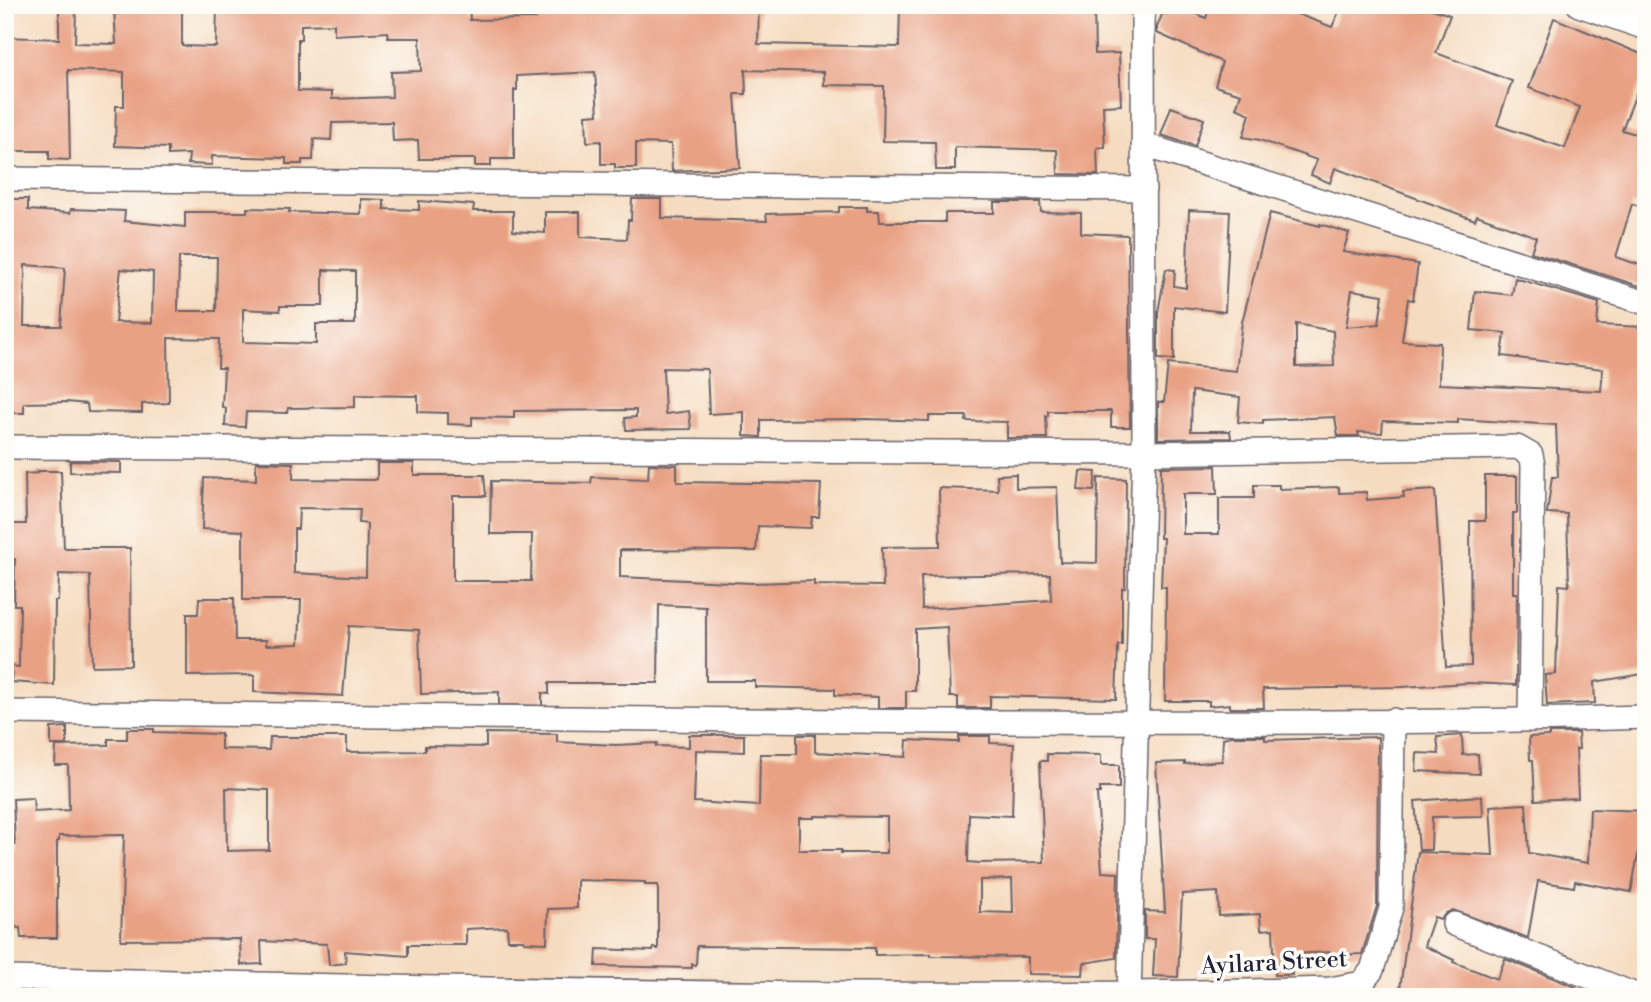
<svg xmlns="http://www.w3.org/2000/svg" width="1651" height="1002" viewBox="0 0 1651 1002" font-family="'Libre Bodoni',serif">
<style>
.building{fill:#e9a184;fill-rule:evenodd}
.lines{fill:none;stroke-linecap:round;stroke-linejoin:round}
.minor-casing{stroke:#6c636a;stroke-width:26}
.minor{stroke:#fff;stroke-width:23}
.labels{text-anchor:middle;stroke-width:7;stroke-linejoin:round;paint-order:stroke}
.street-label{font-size:24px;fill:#22223b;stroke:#fdfcf7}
</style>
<rect width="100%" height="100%" fill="#fdfcf7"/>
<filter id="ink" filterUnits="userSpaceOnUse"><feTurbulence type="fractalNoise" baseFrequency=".0143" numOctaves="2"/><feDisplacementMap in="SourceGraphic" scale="14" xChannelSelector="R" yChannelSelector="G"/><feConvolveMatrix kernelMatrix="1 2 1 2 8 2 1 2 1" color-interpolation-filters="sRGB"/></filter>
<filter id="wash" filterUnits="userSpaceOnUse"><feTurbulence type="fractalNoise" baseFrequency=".00686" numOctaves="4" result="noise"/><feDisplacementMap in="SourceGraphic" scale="28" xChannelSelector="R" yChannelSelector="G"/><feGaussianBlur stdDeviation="1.57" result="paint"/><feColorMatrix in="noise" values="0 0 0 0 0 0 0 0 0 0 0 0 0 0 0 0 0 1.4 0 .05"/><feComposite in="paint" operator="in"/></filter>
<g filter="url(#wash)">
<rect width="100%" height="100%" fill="#f5dcc0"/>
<g id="blocks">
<g class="building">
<path d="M114,5H182V46L216,47L217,5H469L470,20L535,19V12L613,9V5H759L758,44L899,47L900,5H1094L1095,54L1119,53L1121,105L1103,106L1105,147L1097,148L1098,175L1058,174L1057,150L955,147V170H936L935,142L883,141L884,86L824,85V72L745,70L746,94H735L740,168L672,171L671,144L636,143V168H615V164H601V141L587,142L586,115L598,114L595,72L517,76V90H514V159H491V166H475V159H419L418,140L393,141L392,122L332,123L331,140L314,139L313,160H302V164H286V158L212,156V165L188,164L189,154L168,155V148L115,146L116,106H124V72L68,70L70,160L49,159V151H5V37L59,39V8L76,9L75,43L116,44ZM334,24V35L388,32V38H420L421,71L391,72L392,97L332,99V92L298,91V39H301V25Z"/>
<path d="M1166,5H1177L1206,18L1210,5H1273L1332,27L1342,5H1434L1432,9L1450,15L1436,53L1512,81L1497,125L1565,148L1580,107L1529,88L1554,18L1646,56V68L1622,130L1646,137V208L1632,204L1616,257L1646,267V288L1531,252L1536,237L1477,215L1475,220L1335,168L1330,183L1311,175L1317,160L1260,140L1243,137L1250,114L1236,108L1241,94L1215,86L1222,62L1157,33V27Z"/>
<path d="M1171,107L1204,119L1195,146L1161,135Z"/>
<path d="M5,199H28V210L70,213L71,209L125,211L124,221L185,227V212H247V208L290,209L289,212L361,214V199L384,200V209L419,210V201L474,205L473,211H513V231L545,233V212H580V237L627,239L628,220H631L632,199H662V218L767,221L766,214L839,212V207H867V211H879L880,222H945V213H994V202H1040L1041,212L1081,213V233L1128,235L1130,427H1111V411H1048V416H1046L1047,438H1007V422L966,421L967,416H929V421L867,419L761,420V437L744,436V412L709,414L707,369L663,368L665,414L689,411L691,429L626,430L625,418L636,417V410L514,411V418L472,417V425L448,424V413L418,412V396L355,395V407L288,408L287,413L246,412L245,427L225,426L226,408L222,407L224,368H218L219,339L168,338L169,403L142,404V413L88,412L87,404L67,402L24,403V413H5ZM179,257H217L216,311H178ZM25,265L65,268L61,326H24ZM121,269L153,272L152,323L115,322ZM323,270L355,271V324H316V344L243,342V309L280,311V306H323Z"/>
<path d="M1189,210L1230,212L1225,312L1174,306V360L1158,359V312L1166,269L1175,270L1174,286L1186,288Z"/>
<path d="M1270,213L1320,226V224L1349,233L1343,252L1418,264L1413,300L1408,299L1402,341L1440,343L1439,384L1601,391L1603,369L1502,356L1505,333L1471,330L1475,291L1512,295L1515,278L1599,303L1597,325L1646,327V418H1643L1646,463V647H1641L1644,670H1642L1643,674L1594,682L1595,703L1547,705L1545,675L1556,674L1559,585L1569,586L1567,514L1547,513L1552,477H1558L1556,425L1458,419V423L1383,421L1382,433L1358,432L1359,436H1338L1335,417L1263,420V424L1238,422L1240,397L1192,391L1191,431H1230L1231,438L1158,439V402H1164L1168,364L1236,371L1242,322ZM1352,290L1383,295L1379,324L1346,327ZM1296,324L1333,331L1334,366L1296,367Z"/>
<path d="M70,461L121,462V473L70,472Z"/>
<path d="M256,462L293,463V479L374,480L377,479V463H414V475H484L486,496H453V581H531L532,534H490L491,481L591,483L592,477L648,479L649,464L677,465V482L821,484L819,517H812L811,528L758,526L756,551L620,550V577L752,583L814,581V585L883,586L882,547L940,546L939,488L998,490L997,475L1016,474V488L1057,487L1060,562L1097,563L1098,478L1126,479L1125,588H1122V645H1118L1116,699L990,696V708H958V697H950L947,627L915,629V691H906V708H878V697L835,695V689L755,687V681H706V607L659,605L658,683H549V694L542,693V706L499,705V692L421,694L419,630L349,626L343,696L254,692V675L187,676V614H198L199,598H234L235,640H266V645L299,644L301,600H243V531L202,529L204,478L256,480ZM299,508L360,509L359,523L367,524L366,577L294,573V529H298ZM1050,574L1051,600L922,609L921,576Z"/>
<path d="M1216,466L1217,494H1183V534H1219V498H1254V485H1279V489L1339,487V493L1366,492L1367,500L1404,497L1403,492L1435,490L1446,667L1471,666L1470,521H1485V476H1517V513H1513V593H1517L1516,685L1469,683L1402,687L1263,689L1264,708H1230V704L1209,706V701H1165L1166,587H1161L1163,538H1160L1161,467Z"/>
<path d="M37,471H61L64,548H130L131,665L92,666L90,575L59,574L58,601H55L54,685L11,682L12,666L19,667L20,605H14L15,559H5V524H26L25,474L38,473Z"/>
<path d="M1080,471L1096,472L1094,491L1078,490Z"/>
<path d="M67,727V745H51V728Z"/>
<path d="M127,729H154V732L221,734V749L269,750L270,737H347V752L425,751V746L486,747V733L557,734V742L616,745L657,743L656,746L689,747V735H744V752L696,750L694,802L759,806L760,754H797V735H815V752L906,757L907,740L953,742H959V736H990V743L1014,744L1012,816L969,814L968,862L980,863L1044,862L1040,761H1047V754L1101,755V765H1119V788H1100V793H1097L1102,872L1118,873L1116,958L1084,963L1083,975L1028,974V957L931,956V954L875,955V948L697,946L696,965L692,964V968L596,966L597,949L653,951V948L658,949V885H645V882L577,880V908L548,909L547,943L524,942V940H508L507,927L466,929V945H408V956L345,951L346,963L329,965L327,944L261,941L262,964L241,965L240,939L121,940L124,835L59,836V841H57V938H21L20,928L5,926V845H15L13,799L33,798L34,812L69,810L68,765H55L56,746L108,745V739H127ZM226,788L269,790V850L227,851ZM814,816L887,817V853H841V850H799V818H814ZM1012,879L1013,913L980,912V880Z"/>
<path d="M1549,733H1578L1579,749H1576L1578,798L1535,800L1533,760H1530L1529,737L1549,736Z"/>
<path d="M1462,735L1463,755L1478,754L1479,774L1416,771L1417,753L1439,754L1437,737Z"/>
<path d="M1231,736H1265V740L1378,737L1377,906L1362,954L1330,955V952L1291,954L1292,975H1275L1273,929L1261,930L1260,914L1219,916L1218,892L1182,894L1178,977L1153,976L1155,939H1145V911L1165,912L1156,763L1185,762V764L1222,761L1223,738Z"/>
<path d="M1480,796H1482L1483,816L1432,817L1431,850H1419L1415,801Z"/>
<path d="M1526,804L1529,853L1588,863L1590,809L1646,811V838H1643V849H1639L1631,892L1575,881L1574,887L1538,881L1528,938L1453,910L1446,913L1441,919L1434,917L1424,946L1454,960L1453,962L1497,979L1505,959L1576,987L1572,997H1399L1418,852L1493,855L1490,806Z"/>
</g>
</g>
</g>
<g filter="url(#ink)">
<use href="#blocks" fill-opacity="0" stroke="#6c636a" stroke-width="2"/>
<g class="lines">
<defs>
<g id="minor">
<path d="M1579,5L1646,28"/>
<path d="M1144,145L1646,303"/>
<path d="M5,179L1144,189"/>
<path d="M5,447L1144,453L1517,447L1531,455L1533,465L1530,720"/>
<path d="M5,712C319,718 632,721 945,722C1179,722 1412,724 1646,717"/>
<path d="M1454,924L1641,997"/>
<path d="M5,978C447,988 889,1002 1330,989L1362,983L1372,970L1391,908L1393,720"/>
<path d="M1129,997L1144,453L1143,5"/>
</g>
</defs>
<use href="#minor" class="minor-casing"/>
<use href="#minor" class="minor"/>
</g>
</g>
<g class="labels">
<g class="street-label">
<text transform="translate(1274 962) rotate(-3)" y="8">Ayilara Street</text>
</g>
</g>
<rect width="1651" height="1002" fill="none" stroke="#fdfcf7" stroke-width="28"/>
</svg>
